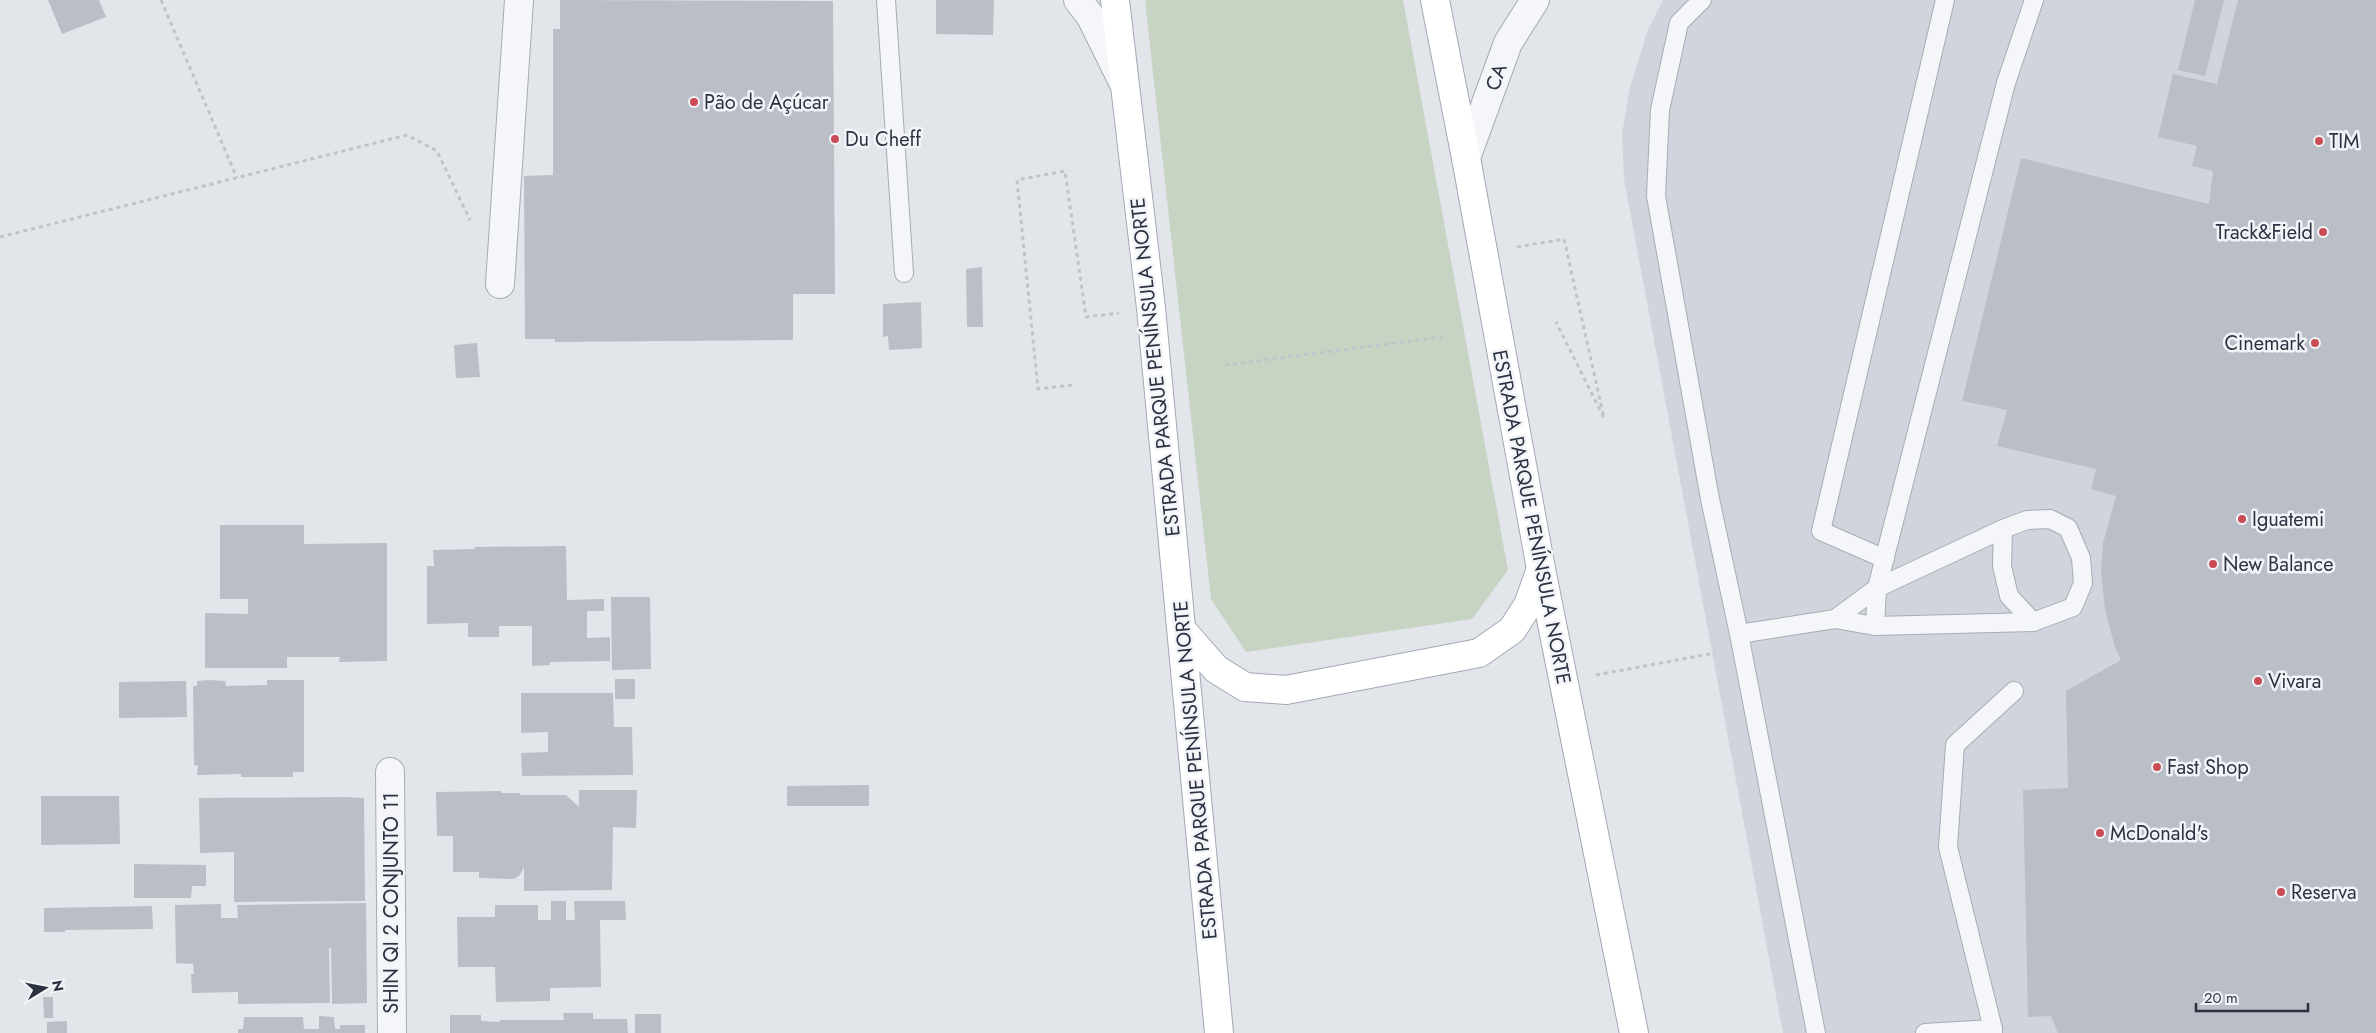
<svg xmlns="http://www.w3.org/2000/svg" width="2376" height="1033" viewBox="0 0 2376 1033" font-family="Jost,sans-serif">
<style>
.built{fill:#d1d4dc}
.green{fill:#c7d4c4}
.building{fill:#babec7}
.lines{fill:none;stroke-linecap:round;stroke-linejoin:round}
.service-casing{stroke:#a7acb4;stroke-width:20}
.minor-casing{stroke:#a7acb4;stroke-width:30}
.tertiary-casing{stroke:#a7acb4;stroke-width:30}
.primary-casing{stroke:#a2a8b6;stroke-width:30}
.path{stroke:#c0c3c9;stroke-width:3;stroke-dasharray:4 4;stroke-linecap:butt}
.service{stroke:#f5f6f9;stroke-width:18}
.minor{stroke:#f5f6f9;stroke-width:28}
.tertiary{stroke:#f5f6f9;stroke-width:28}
.primary{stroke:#fff;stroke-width:28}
.poi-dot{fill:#ca4c56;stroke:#f2f4f8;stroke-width:2}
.labels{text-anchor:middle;stroke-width:5;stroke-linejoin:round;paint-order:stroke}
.street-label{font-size:20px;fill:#2b3242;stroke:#f2f4f8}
.poi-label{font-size:20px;fill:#2b3242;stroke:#f2f4f8;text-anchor:start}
</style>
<rect width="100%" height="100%" fill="#e2e5ea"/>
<path class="built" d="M1663,0H2376V1033H1783L1624,179L1622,134L1629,91L1647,32Z"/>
<path class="green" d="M1145,0H1403L1508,570L1472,619L1246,652L1211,599Z"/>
<g class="building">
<path d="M48,0H99L106,17L62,34Z"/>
<path d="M560,0L833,1L835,294H793V340L555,342V339H525L524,176L553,175V29H560Z"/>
<path d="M936,0H994L993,35L936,34Z"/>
<path d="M2195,0H2224L2205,76L2178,70Z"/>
<path d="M2238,0H2376V1033H2058L2051,1016L2028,1017L2023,790L2068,788L2066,691L2121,660L2115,647L2105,610L2101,572L2103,543L2116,496L2091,489L2096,469L1997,446L2007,410L1962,401L2021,158L2209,204L2213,171L2192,166L2197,146L2158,137L2173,74L2217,84Z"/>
<path d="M982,267L983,327H967L966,269Z"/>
<path d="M921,302L922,348L889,350L888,336L883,337V304Z"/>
<path d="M477,343L480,377L456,378L454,345Z"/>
<path d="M220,525H304V544L387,543V661L339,662L340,657H287V668H205V613L248,614V599H220Z"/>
<path d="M566,546L567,600L604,599V611H587V638L610,637V661L550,662V665L532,666V626H499V637H468V623L427,624V566H434L433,550L475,549L474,547Z"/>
<path d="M611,597H650L651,669L612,670Z"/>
<rect x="615" y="679" width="20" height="20"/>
<path d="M209,680L225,681L226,686L267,685V680H304V772H293V777H241V774L197,775L198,766L194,765L193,686H197V681Z"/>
<path d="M186,681L187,717L119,718V682Z"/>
<path d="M521,693H613L614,727H632L633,775L522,776L521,753L548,752V732L521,733Z"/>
<path d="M869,785V806H787V786Z"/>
<path d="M579,790H637L636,828L613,827L612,890L524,891V867L520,875L514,879L479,878V872H453V836H437L436,792L501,791V793H520V795H566L579,807Z"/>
<path d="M41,796H119L120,844L41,845Z"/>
<path d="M347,797L364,798L365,901L234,902V852L200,853L199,798Z"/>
<path d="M134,864L206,865V886H192L191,898H134Z"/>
<path d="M551,901H566V920H575L574,901H625L626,920H600L601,987L550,988V1001L496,1002L495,967H458L457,917H495V905H538V920H551Z"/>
<path d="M366,903L367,1003L332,1004L331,948H329L330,1003L238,1004V992L192,993L191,974H194L193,964L176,963L175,905L221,904V918H238L237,905Z"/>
<path d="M152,906L153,929L65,930V932H44V908Z"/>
<path d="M43,997H53V1018H44Z"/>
<path d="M563,1013H593V1019H627L628,1033H450V1015H481V1021L500,1022V1020H564Z"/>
<rect x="635" y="1014" width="26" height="19"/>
<path d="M319,1016L334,1017L335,1029H340V1025H365V1033H238V1029H243L244,1017H303L304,1029H319Z"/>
<path d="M67,1021V1033H47V1022Z"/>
</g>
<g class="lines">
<defs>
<g id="service">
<path d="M886,0L904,273"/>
<path d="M1702,0L1679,23L1660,110L1656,196L1710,499L1739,634L1816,1033"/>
<path d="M2003,529L2002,566L2009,596L2033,622"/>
<path d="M1885,559L1821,531L1945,0"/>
<path d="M1875,626L1877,588L2006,83L2034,0"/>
<path d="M1739,634L1835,619L1875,626L2033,622L2073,607L2083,583L2081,558L2068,528L2050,519L2027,520L2003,529L1877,588L1835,619"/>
<path d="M1993,1029L1948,847L1955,745L2014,691"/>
<path d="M1925,1033L1993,1029V1033"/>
</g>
<g id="minor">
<path d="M1078,0L1091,17L1123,82"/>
<path d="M500,284L519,0"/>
<path d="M390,772L392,1033"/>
</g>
<path id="tertiary" d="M1466,158L1508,43L1535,0"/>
<g id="primary">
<path d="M1115,0L1151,308L1219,1033"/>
<path d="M1435,0L1466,158L1541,569L1634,1033"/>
<path d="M1182,630L1216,669L1245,687L1286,690L1479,653L1512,630L1528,605L1541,569"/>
</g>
</defs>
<use href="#service" class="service-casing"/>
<use href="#minor" class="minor-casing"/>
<use href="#tertiary" class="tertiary-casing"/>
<use href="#primary" class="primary-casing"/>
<g class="path">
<path d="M161,0L237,178"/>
<path d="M0,237L407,135L437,151L470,220"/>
<path d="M1517,247L1564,239L1604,418L1556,322"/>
<path d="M1225,365L1442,337"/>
<path d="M1072,385L1038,389L1017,180L1065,171L1086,317L1119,313"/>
<path d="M1596,675L1715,653"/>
</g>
<use href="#service" class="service"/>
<use href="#minor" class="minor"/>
<use href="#tertiary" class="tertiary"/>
<use href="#primary" class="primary"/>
</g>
<g class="poi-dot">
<circle cx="694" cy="102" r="5"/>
<circle cx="835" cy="139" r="5"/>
<circle cx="2319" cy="141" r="5"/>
<circle cx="2323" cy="232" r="5"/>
<circle cx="2315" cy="343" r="5"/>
<circle cx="2242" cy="519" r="5"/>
<circle cx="2213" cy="564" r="5"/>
<circle cx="2258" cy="681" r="5"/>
<circle cx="2157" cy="767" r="5"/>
<circle cx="2100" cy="833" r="5"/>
<circle cx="2281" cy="892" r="5"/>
</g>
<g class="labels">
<g class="street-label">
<text transform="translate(1496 77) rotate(-70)" y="7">CA</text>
<text transform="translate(1155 367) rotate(-96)" y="7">ESTRADA PARQUE PENÍNSULA NORTE</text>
<text transform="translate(1532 517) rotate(79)" y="7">ESTRADA PARQUE PENÍNSULA NORTE</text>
<text transform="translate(1195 770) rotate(-95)" y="7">ESTRADA PARQUE PENÍNSULA NORTE</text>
<text transform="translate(391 903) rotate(-90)" y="7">SHIN QI 2 CONJUNTO 11</text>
</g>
<g class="poi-label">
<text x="704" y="109">Pão de Açúcar</text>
<text x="845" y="146">Du Cheff</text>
<text x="2329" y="148">TIM</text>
<text x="2313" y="239" text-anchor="end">Track&amp;Field</text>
<text x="2305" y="350" text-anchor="end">Cinemark</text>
<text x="2252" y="526">Iguatemi</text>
<text x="2223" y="571">New Balance</text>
<text x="2268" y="688">Vivara</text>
<text x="2167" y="774">Fast Shop</text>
<text x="2110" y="840">McDonald's</text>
<text x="2291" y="899">Reserva</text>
</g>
</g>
<g transform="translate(45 988) rotate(80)" stroke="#f2f4f8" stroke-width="4" paint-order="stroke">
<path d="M0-4L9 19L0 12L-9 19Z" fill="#2b3242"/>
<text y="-8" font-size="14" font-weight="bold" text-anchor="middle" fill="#2b3242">N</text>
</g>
<path d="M2196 1003v8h112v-8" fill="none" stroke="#2b3242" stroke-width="2.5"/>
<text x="2204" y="1003" font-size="15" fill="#2b3242" stroke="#f2f4f8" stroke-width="4" paint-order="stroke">20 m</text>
</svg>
